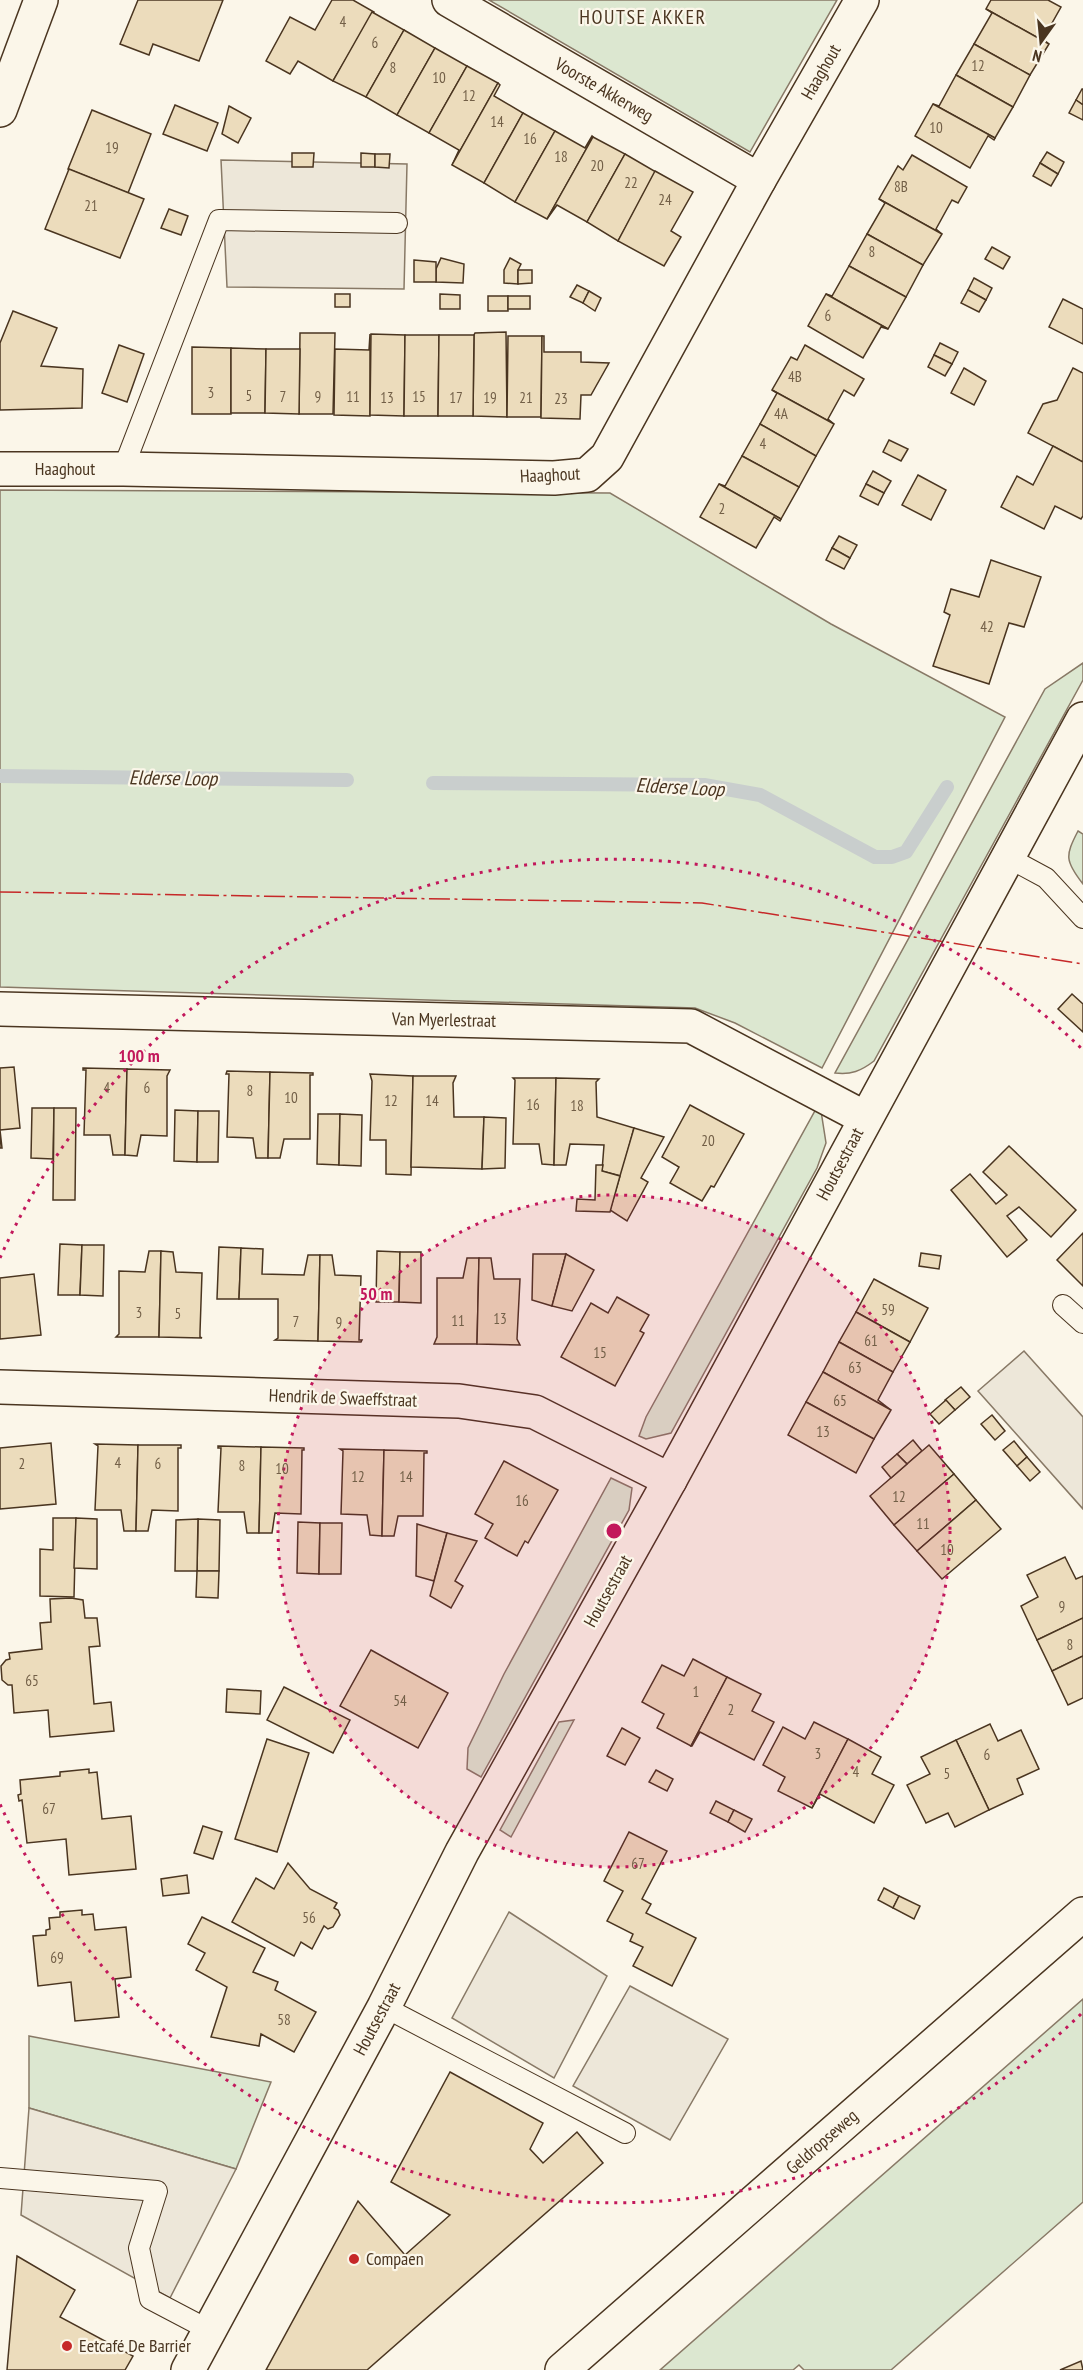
<svg xmlns="http://www.w3.org/2000/svg" width="1083" height="2370" viewBox="0 0 1083 2370" font-family="'PT Sans Narrow',sans-serif">
<style>
.green{fill:#dce7d0;stroke:#887966;stroke-width:1.5}
.parking{fill:#ede7d9;stroke:#887966;stroke-width:1.5}
.lines{fill:none;stroke-linecap:round;stroke-linejoin:round}
.stream{stroke:#c9cecd;stroke-width:14}
.building{fill:#ecdcbc;stroke:#4a3520;stroke-width:1.5}
.lane-casing{stroke:#4a3520;stroke-width:22}
.street-casing{stroke:#4a3520;stroke-width:36}
.secondary-casing{stroke:#4a3520;stroke-width:36}
.lane{stroke:#fbf6e9;stroke-width:20}
.street{stroke:#fbf6e9;stroke-width:33}
.secondary{stroke:#fbf6e9;stroke-width:33}
.power{stroke:#c62828;stroke-width:1.5;stroke-dasharray:21 4.5 3 4.5;stroke-linecap:butt}
.ring{fill:none;stroke:#c2185b;stroke-width:3;stroke-dasharray:3 6}
.poi-dot{fill:#c62828;stroke:#fbf6e9;stroke-width:2}
.labels{text-anchor:middle;stroke-width:4.5;stroke-linejoin:round;paint-order:stroke}
.number-label{font-size:15px;fill:#725f47}
.street-label{font-size:18px;fill:#4a3520;stroke:#fbf6e9}
.poi-label{font-size:18px;fill:#4a3520;stroke:#fbf6e9;text-anchor:start}
.neighbourhood-label{font-size:20px;letter-spacing:1.5px;fill:#4a3520;stroke:#fbf6e9}
.water-label{font-size:20px;font-style:italic;fill:#4a3520;stroke:#fbf6e9}
.centre{fill:#c2185b;stroke:#fbf6e9;stroke-width:3}
.ring-label{font-size:18px;text-anchor:middle;font-weight:bold;fill:#c2185b;stroke:#fbf6e9;stroke-width:4.5;stroke-linejoin:round;paint-order:stroke}
</style>
<rect width="100%" height="100%" fill="#fbf6e9"/>
<g class="green">
<path d="M489,0H837L750,152Z"/>
<path d="M0,490L610,493L831,624L1005,717L822,1068L735,1023L695,1008L0,987Z"/>
<path d="M1083,663V680L874,1061C861,1071 851,1075 835,1073L1045,689Z"/>
<path d="M1078,831L1083,834V884C1065,861 1065,856 1078,831Z"/>
<path d="M816,1109L821,1111L826,1143L817,1168L671,1433L646,1439L639,1436L646,1417Z"/>
<path d="M611,1478L632,1488L629,1510L481,1777L467,1769L468,1748L504,1674Z"/>
<path d="M574,1720L511,1837L500,1830L559,1722Z"/>
<path d="M1083,1999V2202L891,2370H804L799,2365L793,2370H660Z"/>
<path d="M29,2036L271,2082L236,2169L29,2108Z"/>
</g>
<g class="parking">
<path d="M221,160L407,164L404,289L227,287Z"/>
<path d="M1024,1351L1083,1417V1509L978,1391Z"/>
<path d="M509,1912L607,1976L554,2078L452,2018Z"/>
<path d="M630,1986L728,2039L670,2140L573,2086Z"/>
<path d="M29,2108L236,2169L170,2298L21,2215Z"/>
</g>
<g class="lines">
<g class="stream">
<path d="M0,776L347,780"/>
<path d="M433,783L704,785L760,795L875,857H892L906,852L947,787"/>
</g>
</g>
<g class="building">
<path d="M138,0H223L199,61L153,44L149,55L120,44Z"/>
<path d="M332,0H353L374,12L333,81L298,61L290,74L266,61L290,17L315,30Z"/>
<path d="M991,0H1048L1061,7L1043,39L1049,44L986,9Z"/>
<path d="M986,9L1049,44L1030,75L974,44L992,13Z"/>
<path d="M372,12L404,30L366,97L333,81Z"/>
<path d="M404,30L435,48L397,115L366,97Z"/>
<path d="M974,44L1030,75L1013,107L956,75Z"/>
<path d="M435,48L467,66L429,133L397,115Z"/>
<path d="M467,66L498,83L452,165L459,150L429,133Z"/>
<path d="M956,75L1013,107L995,138L933,104L939,106Z"/>
<path d="M498,83L500,85L494,96L523,113L484,183L452,165Z"/>
<path d="M1082,89H1083V105L1076,100Z"/>
<path d="M1076,100L1083,105V120L1069,113Z"/>
<path d="M933,104L995,138L994,140L988,136L970,168L915,136Z"/>
<path d="M175,105L218,123L207,151L163,134Z"/>
<path d="M229,106L251,118L238,143L222,134Z"/>
<path d="M92,110L151,134L128,193L68,169Z"/>
<path d="M523,113L555,131L515,202L484,183Z"/>
<path d="M555,131L585,148L592,136L593,137L547,219L515,202Z"/>
<path d="M593,137L625,154L587,222L557,205L547,219Z"/>
<path d="M1047,152L1064,162L1058,174L1040,163Z"/>
<path d="M292,153H314L313,167H292Z"/>
<path d="M361,153L375,154V167H361Z"/>
<path d="M375,154H390L389,168L375,167Z"/>
<path d="M625,154L656,172L618,241L587,222Z"/>
<path d="M912,155L967,187L958,203L952,200L936,229L942,234L879,199L898,166L903,170Z"/>
<path d="M1040,163L1058,174L1051,186L1033,176Z"/>
<path d="M69,169L144,199L120,258L45,229Z"/>
<path d="M655,171L693,192L671,231L681,237L664,266L618,241Z"/>
<path d="M879,199L942,234L923,265L867,234L885,203Z"/>
<path d="M169,209L188,216L181,235L161,228Z"/>
<path d="M867,234L923,265L906,297L849,266Z"/>
<path d="M992,247L1010,257L1003,269L985,259Z"/>
<path d="M441,258L464,264L463,283L436,282V269Z"/>
<path d="M510,258L521,264L518,270V284L504,283V270Z"/>
<path d="M414,260L436,262V282H414Z"/>
<path d="M849,266L906,297L888,329L826,294L832,296Z"/>
<path d="M518,270H532V283L518,284Z"/>
<path d="M974,278L992,288L986,300L968,290Z"/>
<path d="M577,285L589,291L583,303L570,297Z"/>
<path d="M968,290L986,300L979,312L961,303Z"/>
<path d="M589,291L601,298L595,311L583,303Z"/>
<rect x="335" y="294" width="15" height="13"/>
<path d="M440,294L460,295V309H440Z"/>
<path d="M826,294L888,329L881,327L863,358L808,326Z"/>
<rect x="488" y="296" width="20" height="15"/>
<rect x="508" y="296" width="22" height="13"/>
<path d="M1063,299L1083,309V344L1049,327Z"/>
<path d="M13,311L57,328L41,366L83,369L82,408L0,410V343Z"/>
<path d="M506,332L507,417L473,416L474,335L475,333Z"/>
<path d="M300,333H335L333,414H299Z"/>
<path d="M370,334V416L334,415L335,349L369,350Z"/>
<path d="M371,334L405,335L404,416L370,415Z"/>
<path d="M405,335H439L438,416H404Z"/>
<path d="M439,335H474L473,416H438Z"/>
<path d="M508,336H542L541,417H507Z"/>
<path d="M542,336H544V352H581V362L609,363L591,395H581L580,419L541,418Z"/>
<path d="M940,343L958,352L952,364L934,355Z"/>
<path d="M119,345L144,354L127,402L102,393Z"/>
<path d="M805,345L864,379L854,396L844,390L828,419L834,424L772,390L791,357L797,360Z"/>
<path d="M192,347L231,348V414H192Z"/>
<path d="M231,348L266,349L265,413H231Z"/>
<path d="M266,349H300L299,414L265,413Z"/>
<path d="M934,355L952,364L945,376L928,367Z"/>
<path d="M964,368L986,381L974,405L951,393Z"/>
<path d="M1073,368L1083,373V462L1028,433L1043,404L1057,400Z"/>
<path d="M772,390L834,424L816,456L760,424L777,393Z"/>
<path d="M760,424L816,456L799,487L742,456Z"/>
<path d="M889,440L908,449L901,461L883,452Z"/>
<path d="M1053,446L1083,462V516L1081,519L1055,506L1044,529L1001,507L1017,476L1033,485Z"/>
<path d="M742,456L799,487L781,519L719,484L725,486Z"/>
<path d="M873,471L891,481L884,493L866,484Z"/>
<path d="M918,475L946,490L931,520L902,505Z"/>
<path d="M719,484L781,519L780,521L774,517L756,548L700,517Z"/>
<path d="M866,484L884,493L878,505L860,496Z"/>
<path d="M839,536L857,545L850,558L832,548Z"/>
<path d="M832,548L850,558L844,569L826,560Z"/>
<path d="M991,560L1041,577L1024,627L1009,623L989,684L933,666L950,615L944,612L951,589L979,597Z"/>
<path d="M1072,994L1083,1004V1032L1058,1009Z"/>
<path d="M14,1067L20,1128L0,1130L2,1148H0V1068Z"/>
<path d="M83,1068L127,1069L125,1155H113L110,1135H84L86,1070H83Z"/>
<path d="M127,1069L170,1070L167,1076V1136L141,1135L137,1156L125,1155Z"/>
<path d="M227,1071L270,1072L268,1158H256L253,1138L227,1137L229,1074H226Z"/>
<path d="M270,1072L313,1073V1075H310V1139H284L280,1158H268Z"/>
<path d="M370,1074L413,1076L411,1175L386,1174V1140H370L372,1081Z"/>
<path d="M413,1076H456L453,1083L454,1117H484L482,1169L411,1167Z"/>
<path d="M513,1078H556L554,1165L542,1164L539,1144H513L515,1080Z"/>
<path d="M556,1078L599,1079L596,1082L597,1117L634,1128L621,1176L602,1171L604,1145L570,1144L566,1165H554Z"/>
<path d="M690,1105L744,1134L714,1187L711,1186L702,1201L670,1183L679,1167L662,1157Z"/>
<path d="M32,1108H54L53,1159L31,1158Z"/>
<path d="M54,1108H76L75,1200H53Z"/>
<path d="M175,1110L198,1111L197,1162L174,1161Z"/>
<path d="M198,1111H219L218,1162H197Z"/>
<path d="M318,1114H340L339,1165L317,1164Z"/>
<path d="M340,1114L362,1115L361,1166L339,1165Z"/>
<path d="M484,1117L506,1118L505,1168L482,1169Z"/>
<path d="M634,1128L664,1137L641,1178L648,1182L627,1221L610,1210Z"/>
<path d="M1009,1146L1076,1210L1051,1237L1019,1207L1007,1216L1027,1240L1007,1257L951,1190L970,1174L996,1204L1007,1195L983,1172Z"/>
<path d="M596,1165H603L602,1171L620,1176L610,1212L576,1211L577,1199L595,1200Z"/>
<path d="M1083,1233V1286L1057,1260Z"/>
<path d="M60,1244L82,1245L80,1295H58Z"/>
<path d="M82,1245H104L103,1296L80,1295Z"/>
<path d="M219,1247L241,1248L239,1299H217Z"/>
<path d="M241,1248L263,1249L262,1274L304,1275L308,1255H320L318,1341L275,1340L278,1338V1299H239Z"/>
<path d="M149,1251H161L159,1337H116L119,1334V1271L145,1272Z"/>
<path d="M161,1251L173,1252L176,1272L202,1273L200,1332V1337L202,1338L159,1337Z"/>
<path d="M377,1251L400,1252L399,1302H376Z"/>
<path d="M400,1252H421V1303L399,1302Z"/>
<path d="M921,1253L941,1256L939,1269L919,1266Z"/>
<path d="M533,1254H566L552,1306L532,1300Z"/>
<path d="M566,1254L594,1270L572,1311L552,1306Z"/>
<path d="M320,1255H332L335,1275L361,1276L359,1340H362L361,1342L318,1341Z"/>
<path d="M467,1258H479L477,1344H434L437,1337V1278H463Z"/>
<path d="M479,1258H491L494,1279H520L517,1339L520,1345L477,1344Z"/>
<path d="M34,1274L41,1335L0,1339V1278Z"/>
<path d="M874,1279L928,1308L910,1342L856,1312Z"/>
<path d="M617,1297L649,1315L640,1331L644,1333L615,1386L561,1357L591,1303L608,1313Z"/>
<path d="M856,1312L910,1342L893,1372L839,1342Z"/>
<path d="M839,1342L893,1372L878,1400L891,1410L823,1372Z"/>
<path d="M823,1372L891,1410L874,1439L806,1402Z"/>
<path d="M961,1387L970,1397L955,1410L945,1400Z"/>
<path d="M946,1400L955,1410L939,1424L930,1414Z"/>
<path d="M806,1402L874,1439L856,1473L788,1435Z"/>
<path d="M992,1415L1005,1431L995,1440L981,1424Z"/>
<path d="M913,1440L922,1451L907,1464L897,1454Z"/>
<path d="M1014,1441L1027,1457L1017,1466L1003,1450Z"/>
<path d="M51,1443L56,1504L0,1509V1448Z"/>
<path d="M95,1444L138,1445L136,1531H124L121,1510H95L98,1446Z"/>
<path d="M138,1445H181V1448H178V1511L152,1510L148,1531H136Z"/>
<path d="M929,1445L954,1474L894,1525L870,1496Z"/>
<path d="M218,1446L261,1447L259,1533H247L244,1512H218L221,1448H218Z"/>
<path d="M261,1447L304,1448V1450H302L301,1514L275,1513L272,1533H259Z"/>
<path d="M340,1449L384,1450L382,1536L370,1535L367,1515L341,1514L343,1451Z"/>
<path d="M384,1450L427,1451V1453H424L423,1516H398L394,1536H382Z"/>
<path d="M897,1454L907,1464L891,1478L882,1467Z"/>
<path d="M1027,1457L1040,1472L1030,1481L1017,1466Z"/>
<path d="M504,1461L558,1490L528,1543L525,1541L517,1556L485,1538L493,1524L475,1514Z"/>
<path d="M954,1474L976,1500L917,1551L894,1525Z"/>
<path d="M976,1500L1001,1529L942,1579L917,1551Z"/>
<path d="M53,1518H76L74,1597L40,1596V1549L53,1550Z"/>
<path d="M76,1518L97,1519V1569L74,1568Z"/>
<path d="M198,1519L220,1520L219,1571H197Z"/>
<path d="M198,1519L197,1571H175L176,1520Z"/>
<path d="M298,1522L320,1523L319,1574L297,1573Z"/>
<path d="M320,1523H342L341,1574H319Z"/>
<path d="M417,1524L447,1533L434,1581L416,1576Z"/>
<path d="M447,1533L477,1541L455,1581L463,1586L451,1608L430,1596Z"/>
<path d="M1065,1557L1076,1579L1083,1576V1618L1037,1640L1021,1606L1038,1597L1027,1575Z"/>
<path d="M197,1571H219L218,1598L196,1597Z"/>
<path d="M71,1598L83,1600L85,1618H97L100,1646L89,1647L94,1704L111,1702L114,1731L50,1737L48,1710L14,1713L12,1685H8L2,1680L1,1666L6,1660L10,1659L9,1653L42,1649L40,1623L51,1622L50,1599Z"/>
<path d="M1083,1618V1656L1052,1671L1037,1640Z"/>
<path d="M371,1650L448,1693L418,1748L340,1706Z"/>
<path d="M1083,1656V1698L1068,1705L1052,1671Z"/>
<path d="M693,1659L727,1677L691,1746L657,1728L664,1714L642,1702L662,1665L684,1676Z"/>
<path d="M727,1677L761,1694L752,1711L774,1722L754,1760L700,1732L692,1746H691Z"/>
<path d="M284,1687L350,1720L333,1753L267,1720Z"/>
<path d="M227,1689L261,1691L260,1714L226,1712Z"/>
<path d="M814,1722L848,1739L812,1808L778,1791L785,1777L763,1765L783,1727L805,1739Z"/>
<path d="M990,1724L998,1741L1021,1730L1039,1769L1017,1779L1023,1794L989,1810L956,1740Z"/>
<path d="M622,1728L640,1738L625,1765L607,1756Z"/>
<path d="M267,1739L309,1753L277,1852L235,1839Z"/>
<path d="M848,1739L881,1757L872,1774L894,1785L874,1823L820,1794L812,1808Z"/>
<path d="M956,1740L989,1810L955,1827L948,1813L926,1823L907,1785L930,1774L921,1757Z"/>
<path d="M89,1769V1773L97,1772L102,1819L131,1816L136,1869L69,1875L66,1839L27,1843L22,1800L19,1801L18,1795L21,1794L20,1780L60,1776V1772Z"/>
<path d="M656,1770L673,1779L667,1791L649,1782Z"/>
<path d="M716,1801L734,1810L728,1822L710,1813Z"/>
<path d="M734,1810L752,1819L745,1832L728,1822Z"/>
<path d="M203,1826L222,1832L213,1859L194,1853Z"/>
<path d="M629,1832L667,1851L642,1899L651,1904L646,1913L696,1938L672,1986L633,1966L643,1947L630,1941L633,1934L607,1921L623,1891L604,1881Z"/>
<path d="M288,1863L310,1889L337,1903L334,1908L338,1910L340,1915L333,1927L328,1929L324,1926L312,1949L301,1942L294,1956L232,1922L256,1878L274,1889Z"/>
<path d="M187,1875L189,1893L163,1896L161,1879Z"/>
<path d="M884,1888L899,1896L893,1908L878,1900Z"/>
<path d="M899,1896L920,1906L914,1919L893,1908Z"/>
<path d="M82,1910V1915L93,1914L95,1930L126,1927L131,1977L115,1979L119,2017L75,2021L71,1982L38,1986L33,1936L46,1935V1930L50,1929L49,1918L60,1917V1912Z"/>
<path d="M202,1917L265,1948L253,1972L278,1982L275,1990L316,2012L294,2052L261,2034L259,2046L211,2037L227,1987L196,1970L205,1953L188,1944Z"/>
<path d="M450,2072L543,2123L530,2149L543,2163L577,2132L603,2163L367,2370H266L358,2201L405,2255L450,2215L391,2182Z"/>
<path d="M17,2256L75,2290L60,2317L133,2356L125,2370H7Z"/>
<path d="M1081,2361L1083,2370H1060Z"/>
</g>
<g class="lines">
<defs>
<g id="lane">
<path d="M123,469L219,220L397,223"/>
<path d="M1007,857L1046,878L1083,918"/>
<path d="M1063,1305L1083,1323"/>
<path d="M384,2007L625,2133"/>
<path d="M0,2178L157,2191L139,2248L150,2299L209,2330"/>
</g>
<g id="street">
<path d="M449,0L759,180"/>
<path d="M0,110L41,0"/>
<path d="M0,469H123L554,478L587,475L607,457L759,180L862,0"/>
<path d="M0,1009L691,1026L865,1118"/>
<path d="M0,1387L459,1401L535,1412L670,1480"/>
<path d="M188,2370L384,2007L462,1852L670,1480L1083,719"/>
</g>
<path id="secondary" d="M562,2370L1083,1914"/>
</defs>
<use href="#lane" class="lane-casing"/>
<use href="#street" class="street-casing"/>
<use href="#secondary" class="secondary-casing"/>
<use href="#lane" class="lane"/>
<use href="#street" class="street"/>
<use href="#secondary" class="secondary"/>
<path class="power" d="M0,892L702,903L1083,964"/>
</g>
<circle cx="614" cy="1531" r="336" fill="#c2185b" fill-opacity=".12"/>
<g class="ring">
<circle cx="614" cy="1531" r="336"/>
<path d="M1081 2014A672 672 0 0 1 0 1804M0 1258A672 672 0 0 1 1081 1048"/>
</g>
<g class="poi-dot">
<circle cx="354" cy="2259" r="6"/>
<circle cx="67" cy="2346" r="6"/>
</g>
<g class="labels">
<g class="number-label">
<text x="343" y="27">4</text>
<text x="375" y="48">6</text>
<text x="978" y="71">12</text>
<text x="393" y="73">8</text>
<text x="439" y="83">10</text>
<text x="469" y="101">12</text>
<text x="497" y="127">14</text>
<text x="936" y="133">10</text>
<text x="530" y="144">16</text>
<text x="112" y="153">19</text>
<text x="561" y="162">18</text>
<text x="597" y="171">20</text>
<text x="631" y="188">22</text>
<text x="901" y="192">8B</text>
<text x="665" y="205">24</text>
<text x="91" y="211">21</text>
<text x="872" y="257">8</text>
<text x="828" y="321">6</text>
<text x="795" y="382">4B</text>
<text x="211" y="398">3</text>
<text x="249" y="401">5</text>
<text x="283" y="402">7</text>
<text x="318" y="402">9</text>
<text x="353" y="402">11</text>
<text x="419" y="402">15</text>
<text x="387" y="403">13</text>
<text x="456" y="403">17</text>
<text x="490" y="403">19</text>
<text x="526" y="403">21</text>
<text x="561" y="404">23</text>
<text x="781" y="419">4A</text>
<text x="763" y="449">4</text>
<text x="722" y="514">2</text>
<text x="987" y="632">42</text>
<text x="107" y="1093">4</text>
<text x="147" y="1093">6</text>
<text x="250" y="1096">8</text>
<text x="291" y="1103">10</text>
<text x="391" y="1106">12</text>
<text x="432" y="1106">14</text>
<text x="533" y="1110">16</text>
<text x="577" y="1111">18</text>
<text x="708" y="1146">20</text>
<text x="888" y="1315">59</text>
<text x="139" y="1318">3</text>
<text x="178" y="1319">5</text>
<text x="500" y="1324">13</text>
<text x="458" y="1326">11</text>
<text x="296" y="1327">7</text>
<text x="339" y="1328">9</text>
<text x="871" y="1346">61</text>
<text x="600" y="1358">15</text>
<text x="855" y="1373">63</text>
<text x="840" y="1406">65</text>
<text x="823" y="1437">13</text>
<text x="118" y="1468">4</text>
<text x="22" y="1469">2</text>
<text x="158" y="1469">6</text>
<text x="242" y="1471">8</text>
<text x="282" y="1474">10</text>
<text x="358" y="1482">12</text>
<text x="406" y="1482">14</text>
<text x="899" y="1502">12</text>
<text x="522" y="1506">16</text>
<text x="923" y="1529">11</text>
<text x="947" y="1555">10</text>
<text x="1062" y="1612">9</text>
<text x="1070" y="1650">8</text>
<text x="32" y="1686">65</text>
<text x="696" y="1697">1</text>
<text x="400" y="1706">54</text>
<text x="731" y="1715">2</text>
<text x="818" y="1759">3</text>
<text x="987" y="1760">6</text>
<text x="856" y="1777">4</text>
<text x="947" y="1779">5</text>
<text x="49" y="1814">67</text>
<text x="638" y="1869">67</text>
<text x="309" y="1923">56</text>
<text x="57" y="1963">69</text>
<text x="284" y="2025">58</text>
</g>
<g class="street-label">
<text transform="translate(821 72) rotate(-60)" y="6">Haaghout</text>
<text transform="translate(604 90) rotate(30)" y="6">Voorste Akkerweg</text>
<text x="65" y="475">Haaghout</text>
<text transform="translate(550 475) rotate(-3)" y="6">Haaghout</text>
<text transform="translate(444 1020) rotate(1)" y="6">Van Myerlestraat</text>
<text transform="translate(840 1164) rotate(-62)" y="6">Houtsestraat</text>
<text transform="translate(343 1398) rotate(2)" y="6">Hendrik de Swaeffstraat</text>
<text transform="translate(608 1591) rotate(-61)" y="6">Houtsestraat</text>
<text transform="translate(377 2019) rotate(-62)" y="6">Houtsestraat</text>
<text transform="translate(822 2142) rotate(-41)" y="6">Geldropseweg</text>
</g>
<g class="poi-label">
<text x="366" y="2265">Compaen</text>
<text x="79" y="2352">Eetcafé De Barrier</text>
</g>
<g class="neighbourhood-label">
<text x="643" y="24">HOUTSE AKKER</text>
</g>
<g class="water-label">
<text transform="translate(173 778) rotate(1)" y="7">Elderse Loop</text>
<text transform="translate(680 787) rotate(3)" y="7">Elderse Loop</text>
</g>
</g>
<circle cx="614" cy="1531" r="9" class="centre"/>
<g class="ring-label">
<text x="139" y="1062">100 m</text>
<text x="376" y="1300">50 m</text>
</g>
<g transform="translate(1041 42) rotate(195)" stroke="#fbf6e9" stroke-width="4.5" paint-order="stroke">
<path d="M0-4.5L10 22L0 15L-10 22Z" fill="#4a3520"/>
<text y="-9" font-size="16" font-weight="bold" text-anchor="middle" fill="#4a3520">N</text>
</g>
</svg>
